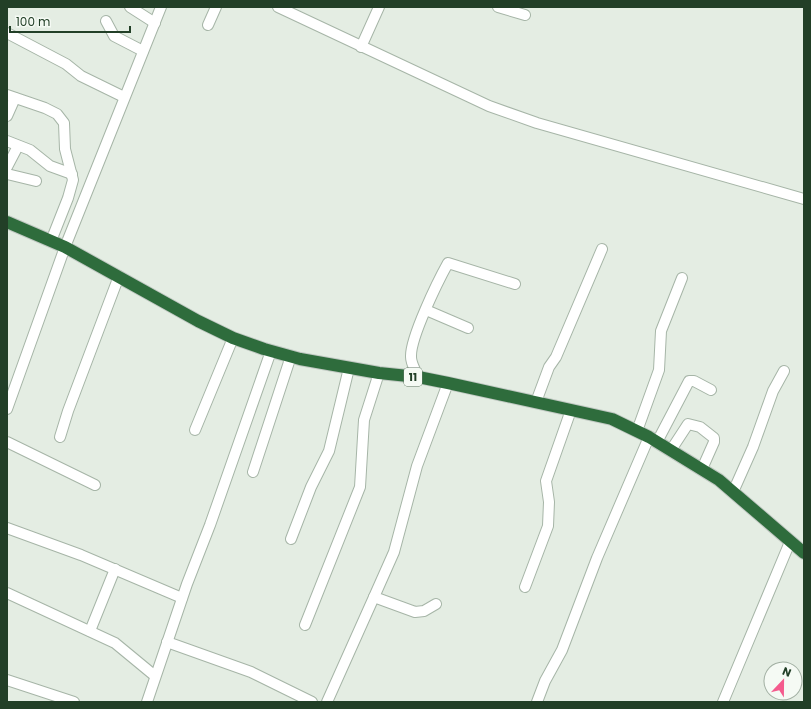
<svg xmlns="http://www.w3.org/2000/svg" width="811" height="709" viewBox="0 0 811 709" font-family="Poppins,sans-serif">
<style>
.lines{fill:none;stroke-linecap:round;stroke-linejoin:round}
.minor-casing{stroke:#a6b5a7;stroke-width:12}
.highway-casing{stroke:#c1c9c3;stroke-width:14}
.minor{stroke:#fff;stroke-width:10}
.highway{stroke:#2e6c3c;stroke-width:12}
.labels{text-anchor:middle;stroke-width:3;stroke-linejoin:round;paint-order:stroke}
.shield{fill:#f5faf4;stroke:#617764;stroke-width:1}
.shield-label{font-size:11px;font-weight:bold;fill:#223f27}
</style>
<rect width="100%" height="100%" fill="#e4ede3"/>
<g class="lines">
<defs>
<g id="minor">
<path d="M130,7L155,23"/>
<path d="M278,7L489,106L537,123L804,199"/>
<path d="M498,7L525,15"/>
<path d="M106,21L114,36L143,51"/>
<path d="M208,25L216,7"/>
<path d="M7,33L66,64L81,76L124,97"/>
<path d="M361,47L379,7"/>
<path d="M7,95L45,108L57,114L64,123L65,149L73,180L68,198L51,241"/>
<path d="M7,116L15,98"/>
<path d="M7,141L30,150L50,166L72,174"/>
<path d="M7,167L18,146"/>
<path d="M7,174L36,181"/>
<path d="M426,310L468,328"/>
<path d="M418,377C416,371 411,364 411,357C410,338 438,281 448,263L515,284"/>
<path d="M536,402L549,367L556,357L602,249"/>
<path d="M7,409L65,247L161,7"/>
<path d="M195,430L233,338"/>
<path d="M637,431L659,370L661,331L682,278"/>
<path d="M60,437L68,411L119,276"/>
<path d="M7,442L95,485"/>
<path d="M657,442L689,381H694L711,390"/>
<path d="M671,450L688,424L700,427L714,438V442L702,469"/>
<path d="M253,472L291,356"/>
<path d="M733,492L753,447L773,391L784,371"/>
<path d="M7,528L81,555L182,598"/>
<path d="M291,539L311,487L329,451L349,368"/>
<path d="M525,587L548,526L549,502L546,481L571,410"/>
<path d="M7,593L115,643L155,676"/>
<path d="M436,604L424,611L415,612L374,597L394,552L417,466L448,383"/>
<path d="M305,625L360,487L364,420L379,373"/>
<path d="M90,631L115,569"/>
<path d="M167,642L251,672L312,702"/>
<path d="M7,680L74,702"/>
<path d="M147,702L187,584L210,525L271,351"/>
<path d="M327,702L374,597"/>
<path d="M537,702L545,681L562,650L597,558L649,437"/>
<path d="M723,702L790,542"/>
</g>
<path id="highway" d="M7,222L65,247L198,321L233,338L264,349L300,359L379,373L418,377L448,383L612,419L649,437L719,480L804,553"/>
</defs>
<use href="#minor" class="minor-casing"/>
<use href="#highway" class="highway-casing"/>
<use href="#minor" class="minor"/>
<use href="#highway" class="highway"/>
</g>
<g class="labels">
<rect class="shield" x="404" y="368" width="18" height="18" rx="3"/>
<g class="shield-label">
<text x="413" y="381">11</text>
</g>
</g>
<rect width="811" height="709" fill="none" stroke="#223f27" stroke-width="16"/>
<g transform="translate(783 681) rotate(22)"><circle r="19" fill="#f5faf4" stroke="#a1afa2"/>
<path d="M0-3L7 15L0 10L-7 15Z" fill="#f45b8d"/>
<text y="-6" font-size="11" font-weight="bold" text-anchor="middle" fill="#223f27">N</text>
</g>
<path d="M10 26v6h120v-6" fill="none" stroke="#223f27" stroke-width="2"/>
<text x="16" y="26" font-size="12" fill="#223f27" stroke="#f5faf4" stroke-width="3" paint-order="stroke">100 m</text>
</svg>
